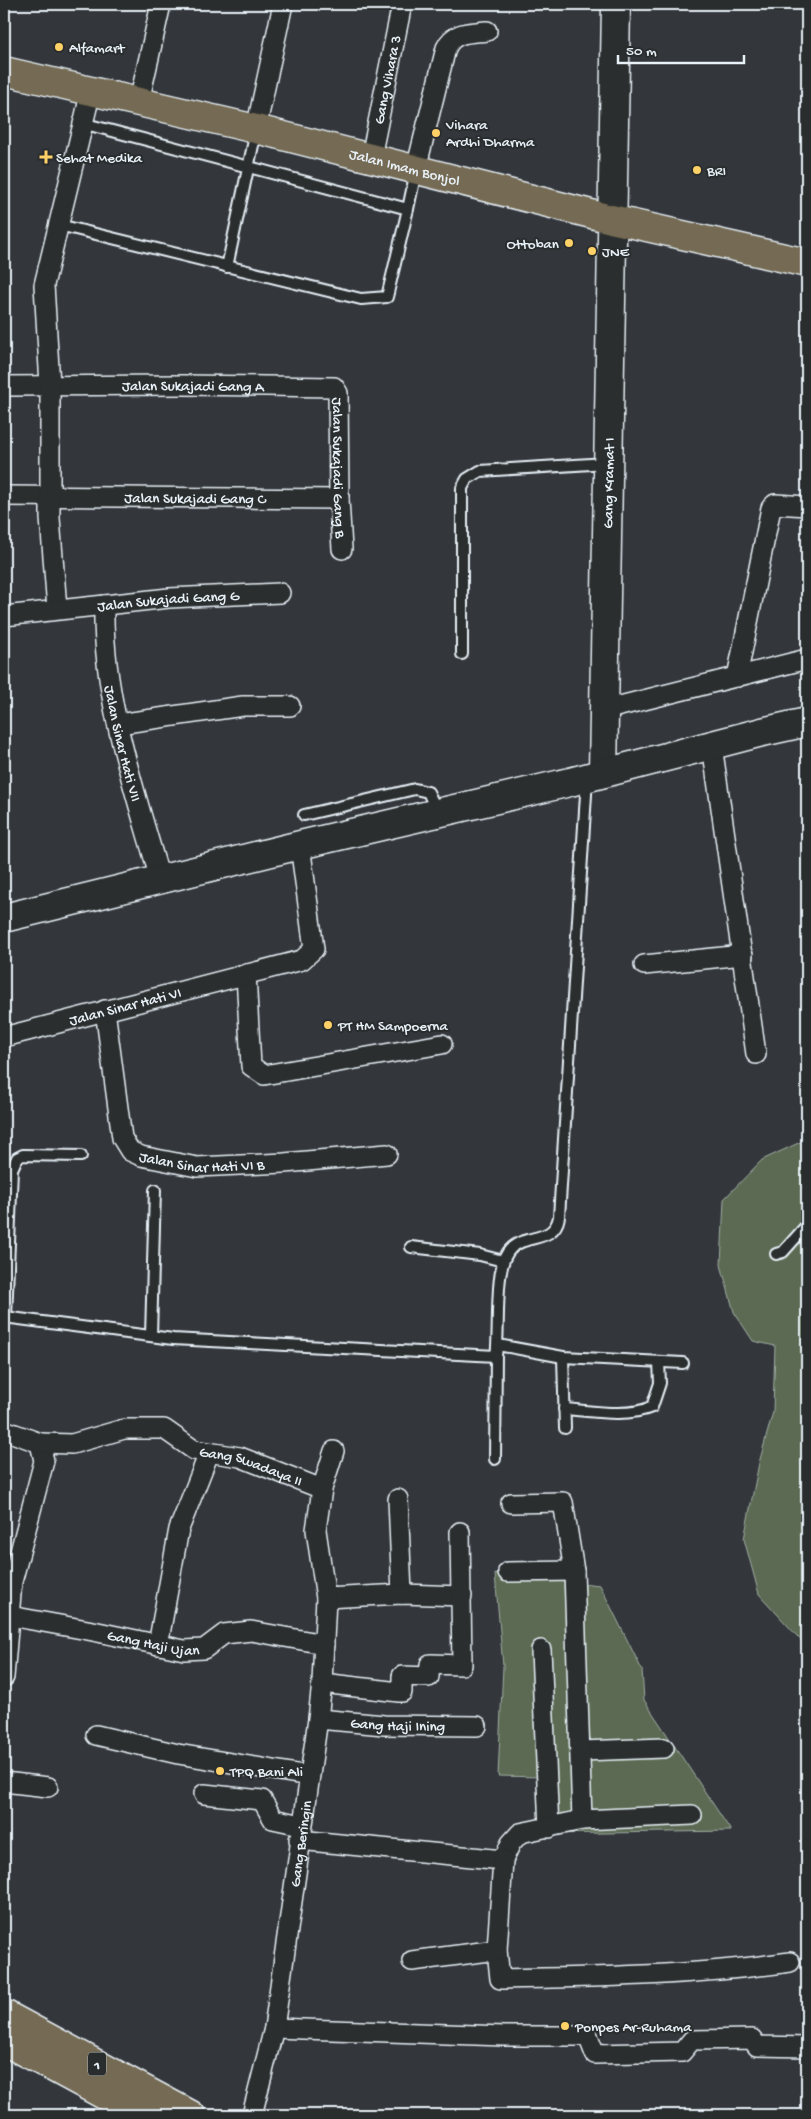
<svg xmlns="http://www.w3.org/2000/svg" width="811" height="2119" viewBox="0 0 811 2119" font-family="'Gochi Hand',sans-serif">
<style>
.green{fill:#5c6b53;stroke:#a2aea6}
.lines{fill:none;stroke-linecap:round;stroke-linejoin:round}
.lane-casing{stroke:#e8f1f8;stroke-width:14}
.street-casing{stroke:#e8f1f8;stroke-width:22}
.secondary-casing{stroke:#e8f1f8;stroke-width:31}
.primary-casing{stroke:#e8f1f8;stroke-width:31}
.highway-casing{stroke:#e8f1f8;stroke-width:31}
.lane{stroke:#2a2d2e;stroke-width:10}
.street{stroke:#2a2d2e;stroke-width:19}
.secondary{stroke:#2a2d2e;stroke-width:28}
.primary{stroke:#746b52;stroke-width:28}
.highway{stroke:#746b52;stroke-width:28}
.poi-dot{fill:#ffd166;stroke:#2a2d2e;stroke-width:2}
.labels{text-anchor:middle;stroke-width:4;stroke-linejoin:round;paint-order:stroke}
.shield{fill:#2a2d2e;stroke:#afb6bb;stroke-width:1}
.shield-label{font-size:14px;font-weight:bold;fill:#e8f1f8}
.poi-label{font-size:15px;fill:#e8f1f8;stroke:#2a2d2e;text-anchor:start}
.street-label{font-size:15px;fill:#e8f1f8;stroke:#2a2d2e}
</style>
<rect width="100%" height="100%" fill="#33363b"/>
<filter id="ink" filterUnits="userSpaceOnUse"><feTurbulence type="fractalNoise" baseFrequency=".02" numOctaves="2"/><feDisplacementMap in="SourceGraphic" scale="10" xChannelSelector="R" yChannelSelector="G"/><feConvolveMatrix kernelMatrix="1 2 1 2 8 2 1 2 1" color-interpolation-filters="sRGB"/></filter>
<g filter="url(#ink)">
<g class="green">
<path d="M807,1139V1647L759,1594L744,1539L759,1463L773,1412L775,1346L753,1341L734,1312L721,1265L724,1199L762,1160Z"/>
<path d="M495,1574L600,1585L642,1670L644,1700L731,1831L543,1834L541,1777L498,1776L503,1666Z"/>
</g>
<g class="lines">
<defs>
<g id="lane">
<path d="M408,209L416,171"/>
<path d="M59,225L361,299L387,297L408,209L82,123"/>
<path d="M227,267L256,131"/>
<path d="M462,654V488L467,479L480,471L607,463"/>
<path d="M304,815L415,789L428,792L437,811"/>
<path d="M411,1247L480,1255L503,1261"/>
<path d="M776,1254L783,1252L807,1225"/>
<path d="M4,1317L173,1339L496,1356C500,1331 494,1271 508,1252C522,1232 554,1245 559,1217L587,779"/>
<path d="M6,1317L12,1169L17,1158L23,1155L81,1156"/>
<path d="M151,1336L155,1190"/>
<path d="M498,1345L563,1357L683,1363"/>
<path d="M563,1357L565,1428"/>
<path d="M564,1409C592,1411 626,1418 652,1407L660,1383L659,1362"/>
<path d="M495,1459L496,1356"/>
</g>
<g id="street">
<path d="M139,102L161,4"/>
<path d="M256,129L283,4"/>
<path id="s1" d="M371,157L402,4"/>
<path d="M416,169L446,48C454,31 470,33 487,31"/>
<path id="s2" d="M4,386L183,385L334,387L338,393L339,499L342,549"/>
<path id="s3" d="M4,496L339,499"/>
<path id="s4" d="M104,605C102,698 135,790 160,879"/>
<path d="M57,609L50,518V385L44,285L91,91"/>
<path id="s5" d="M4,616L169,598L280,593"/>
<path d="M737,677L771,508L775,504L807,506"/>
<path d="M604,710L807,659"/>
<path d="M118,724L243,706H290"/>
<path d="M712,745L756,1054"/>
<path d="M644,965L743,955"/>
<path d="M246,974L251,1066L264,1075L442,1044"/>
<path id="s6" d="M105,1010L122,1138L130,1151L141,1156L197,1167L284,1163L387,1154"/>
<path id="s7" d="M4,1037L302,960L314,949L300,845"/>
<path d="M4,1430L40,1443L44,1461L12,1582L4,1677"/>
<path id="s8" d="M40,1443L72,1444L124,1429H164L194,1450L240,1457L322,1489"/>
<path d="M398,1499L402,1594"/>
<path d="M508,1572L574,1571"/>
<path d="M326,1598L402,1594L462,1596"/>
<path id="s9" d="M10,1616L93,1631L184,1650L204,1649L224,1634L251,1631L324,1644"/>
<path d="M158,1645L179,1529L209,1453"/>
<path d="M541,1650L549,1828"/>
<path d="M322,1683L399,1692H402V1676L429,1677L430,1664L462,1665L460,1532"/>
<path id="s10" d="M318,1719L384,1725L477,1726"/>
<path d="M96,1735L178,1754L309,1776"/>
<path d="M581,1751L664,1748"/>
<path d="M4,1782L48,1787"/>
<path d="M204,1794L262,1800L273,1819L301,1825"/>
<path d="M582,1820L692,1815"/>
<path d="M299,1840L503,1860L511,1843L520,1833L582,1820L574,1571L563,1502L511,1503"/>
<path d="M503,1860L497,1950L500,1979C596,1977 694,1976 790,1962"/>
<path d="M412,1961L497,1950"/>
<path d="M274,2028L504,2036H588L595,2054L682,2052L692,2040L752,2039L757,2046L807,2047"/>
<path id="s11" d="M252,2115L274,2028L318,1719L322,1683L326,1598L316,1530L322,1489L334,1451"/>
</g>
<g id="secondary">
<path id="s12" d="M603,773L616,4"/>
<path d="M4,918L300,845L570,782L762,732L807,722"/>
</g>
<g id="primary">
<path id="s13" d="M4,71L256,129L611,219L807,263"/>
</g>
<g id="highway">
<path d="M4,2014L191,2115"/>
<path d="M4,2041L141,2115"/>
</g>
</defs>
<use href="#lane" class="lane-casing"/>
<use href="#street" class="street-casing"/>
<use href="#secondary" class="secondary-casing"/>
<use href="#primary" class="primary-casing"/>
<use href="#highway" class="highway-casing"/>
<use href="#lane" class="lane"/>
<use href="#street" class="street"/>
<use href="#secondary" class="secondary"/>
<use href="#primary" class="primary"/>
<use href="#highway" class="highway"/>
</g>
</g>
<g class="poi-dot">
<circle cx="59" cy="47" r="5"/>
<circle cx="436" cy="133" r="5"/>
<path d="M43.5 149.5h5v5h5v5h-5v5h-5v-5h-5v-5h5z"/>
<circle cx="697" cy="170" r="5"/>
<circle cx="569" cy="243" r="5"/>
<circle cx="592" cy="251" r="5"/>
<circle cx="328" cy="1025" r="5"/>
<circle cx="220" cy="1771" r="5"/>
<circle cx="565" cy="2026" r="5"/>
</g>
<g class="labels">
<rect class="shield" x="88" y="2052.5" width="18" height="23" rx="4"/>
<g class="shield-label">
<text x="97" y="2069">1</text>
</g>
<g class="poi-label">
<text x="69" y="52">Alfamart</text>
<text x="446" y="129">Vihara<tspan x="446" dy="17">Ardhi Dharma</tspan></text>
<text x="56" y="162">Sehat Medika</text>
<text x="707" y="175">BRI</text>
<text x="559" y="248" text-anchor="end">Ottoban</text>
<text x="602" y="256">JNE</text>
<text x="338" y="1030">PT HM Sampoerna</text>
<text x="230" y="1776">TPQ Bani Ali</text>
<text x="575" y="2031">Ponpes Ar-Ruhama</text>
</g>
<g class="street-label">
<text dy="5" stroke="none"><textPath href="#s1" startOffset="79">Gang Vihara 3</textPath></text>
<text dy="5" stroke="none"><textPath href="#s13" startOffset="412">Jalan Imam Bonjol</textPath></text>
<text dy="5" stroke="none"><textPath href="#s2" startOffset="189">Jalan Sukajadi Gang A</textPath></text>
<text dy="5" stroke="none"><textPath href="#s2" startOffset="412">Jalan Sukajadi Gang B</textPath></text>
<text dy="5" stroke="none"><textPath href="#s12" startOffset="290">Gang Kramat I</textPath></text>
<text dy="5" stroke="none"><textPath href="#s3" startOffset="191">Jalan Sukajadi Gang C</textPath></text>
<text dy="5" stroke="none"><textPath href="#s5" startOffset="165">Jalan Sukajadi Gang G</textPath></text>
<text dy="5" stroke="none"><textPath href="#s4" startOffset="140">Jalan Sinar Hati VII</textPath></text>
<text dy="5" stroke="none"><textPath href="#s7" startOffset="125">Jalan Sinar Hati VI</textPath></text>
<text dy="5" stroke="none"><textPath href="#s6" startOffset="218">Jalan Sinar Hati VI B</textPath></text>
<text dy="5" stroke="none"><textPath href="#s8" startOffset="222">Gang Swadaya II</textPath></text>
<text dy="5" stroke="none"><textPath href="#s9" startOffset="146">Gang Haji Ujan</textPath></text>
<text dy="5" stroke="none"><textPath href="#s10" startOffset="80">Gang Haji Ining</textPath></text>
<text dy="5" stroke="none"><textPath href="#s11" startOffset="276">Gang Beringin</textPath></text>
</g>
</g>
<rect width="811" height="2119" fill="none" stroke="#2a2d2e" stroke-width="20"/>
<rect x="10" y="10" width="791" height="2099" fill="none" stroke="#e8f1f8" stroke-width="2" filter="url(#ink)"/>
<path d="M618 55v8h126v-8" fill="none" stroke="#e8f1f8" stroke-width="2.5"/>
<text x="626" y="55" font-size="15" fill="#e8f1f8" stroke="#2a2d2e" stroke-width="4" paint-order="stroke">50 m</text>
</svg>
